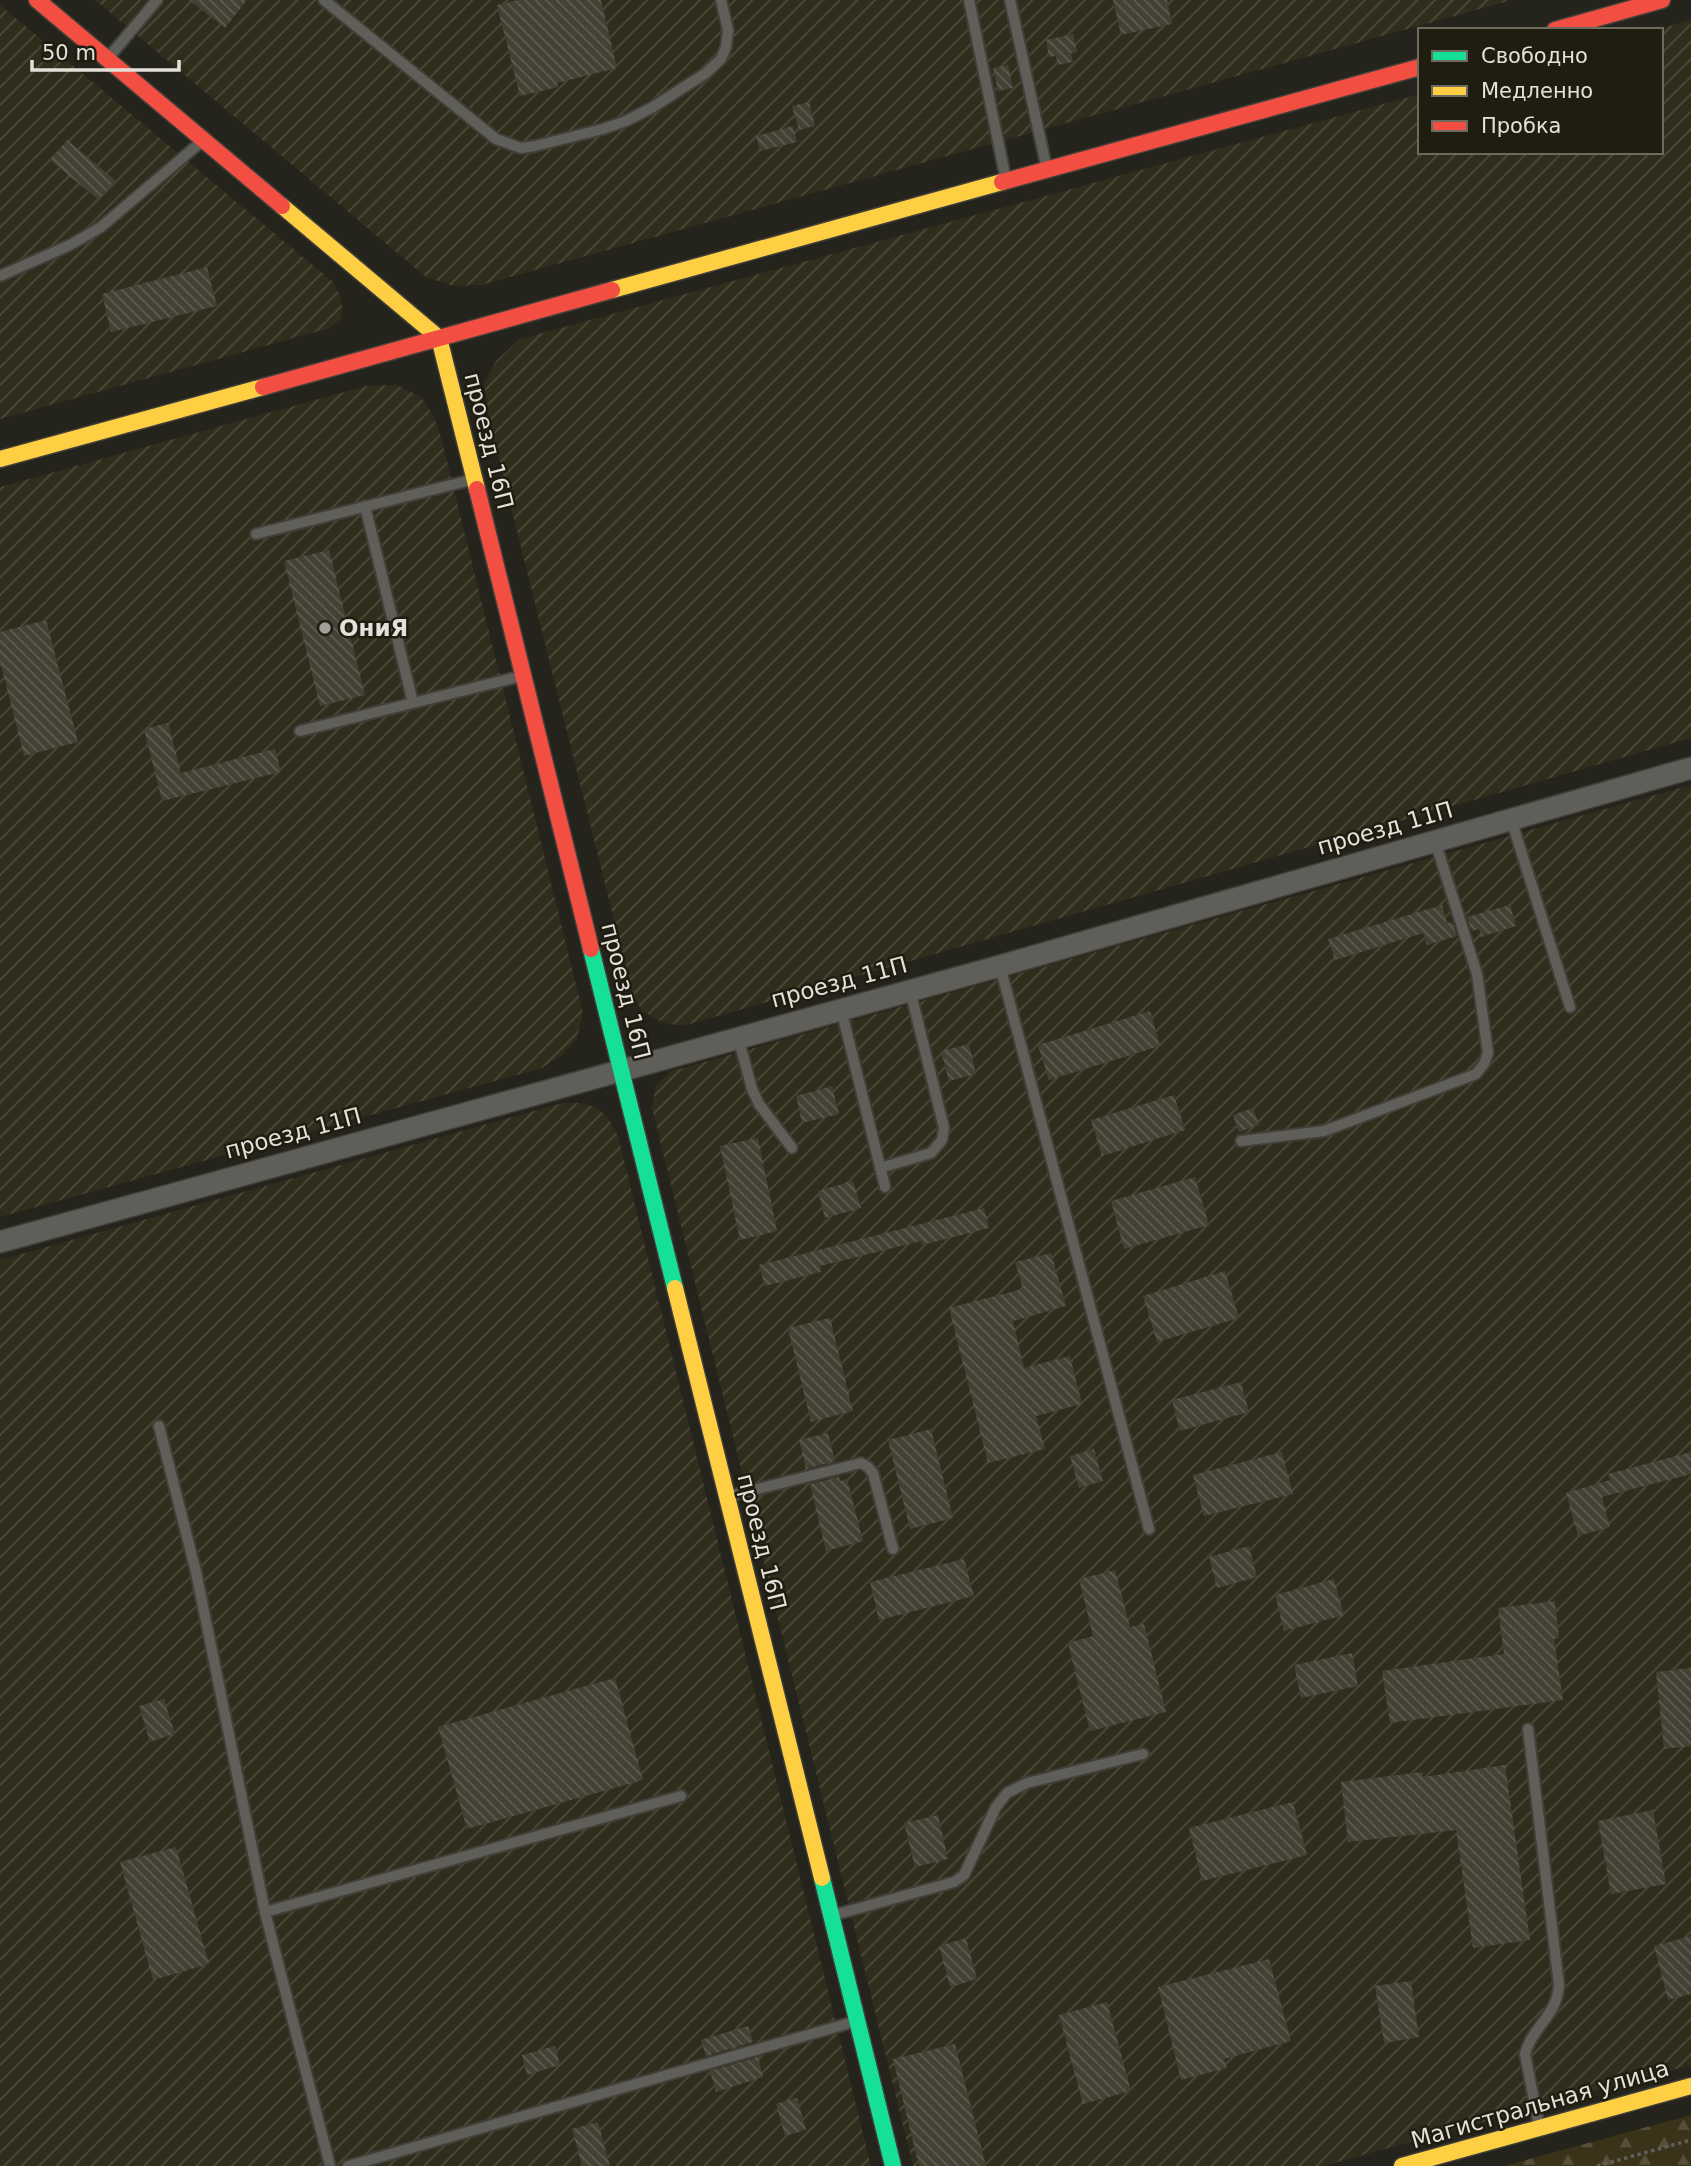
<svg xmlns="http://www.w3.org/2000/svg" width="1691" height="2166" viewBox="0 0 1691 2166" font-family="'DejaVu Sans',sans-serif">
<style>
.industrial{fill:url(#industrial-furrows)}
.forest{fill:url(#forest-firs)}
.building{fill:url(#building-back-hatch)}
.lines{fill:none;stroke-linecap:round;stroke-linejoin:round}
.lane-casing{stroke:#403f39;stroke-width:14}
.street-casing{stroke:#403f39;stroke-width:24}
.fast-casing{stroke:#403f39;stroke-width:19}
.slow-casing{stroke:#403f39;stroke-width:19}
.jam-casing{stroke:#403f39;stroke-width:19}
.path{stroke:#615f5b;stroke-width:3.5;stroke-dasharray:3.5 3.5;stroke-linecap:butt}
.lane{stroke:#5f5e59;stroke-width:10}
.street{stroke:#5f5e59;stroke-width:21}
.fast{stroke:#16e098;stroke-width:16}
.slow{stroke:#ffcf43;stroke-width:16}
.jam{stroke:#f24e42;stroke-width:16}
.poi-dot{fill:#a09e97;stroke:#1f1c10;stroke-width:2.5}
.labels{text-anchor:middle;stroke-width:5;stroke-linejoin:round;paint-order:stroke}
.street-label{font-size:23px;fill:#e3e1d9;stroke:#1f1c10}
.poi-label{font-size:23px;font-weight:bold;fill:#e3e1d9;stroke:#1f1c10;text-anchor:start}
</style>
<defs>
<pattern id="industrial-furrows" width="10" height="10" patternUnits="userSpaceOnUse" patternTransform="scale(1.75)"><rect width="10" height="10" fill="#312d1c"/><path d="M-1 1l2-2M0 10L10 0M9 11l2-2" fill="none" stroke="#4f4b3c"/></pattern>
<pattern id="forest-firs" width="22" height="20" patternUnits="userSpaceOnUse" patternTransform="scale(1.75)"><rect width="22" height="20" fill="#3a3319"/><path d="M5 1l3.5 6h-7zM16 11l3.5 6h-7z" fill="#56503a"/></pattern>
<pattern id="building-back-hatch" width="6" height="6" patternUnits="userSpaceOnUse" patternTransform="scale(1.75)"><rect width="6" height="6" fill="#434034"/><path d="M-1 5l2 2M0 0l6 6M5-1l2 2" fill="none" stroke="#5e5b51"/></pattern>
</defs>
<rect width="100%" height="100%" fill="#24231c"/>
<g class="industrial">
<path d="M95,0H1512L481,285L453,286L426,277Z"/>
<path d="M0,5L333,282L340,295L342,308L341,320L330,328L0,419Z"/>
<path d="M1691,20V738L683,1026L663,1023L642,1011L633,996L489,419L484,383L496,361L520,339L1420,94V152H1661V30H1655Z"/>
<path d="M397,385L421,397L433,415L441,437L583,1013L577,1038L562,1055L542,1068L0,1217V487L366,386Z"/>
<path d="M1691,785V2065L1323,2166H913L652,1108L656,1085L672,1071Z"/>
<path d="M563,1103H585L600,1110L610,1121L618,1136L871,2166H0V1260Z"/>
</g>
<path class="forest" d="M1691,2115V2166H1504Z"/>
<g class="building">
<path d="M189,0H247L225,28Z"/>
<path d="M518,0H601L617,68L557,83L558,87L520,96L497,5Z"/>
<path d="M1113,0H1167L1172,24L1121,35Z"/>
<path d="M1073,34L1077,52L1071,53L1073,62L1058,65L1056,56L1049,57L1046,40Z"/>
<path d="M1008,65L1013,88L998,91L993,68Z"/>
<path d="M809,102L815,126L799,130L792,106Z"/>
<path d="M793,126L797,142L760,151L756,136Z"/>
<path d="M67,140L115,180L99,200L50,160Z"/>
<path d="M207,267L217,306L111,332L102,294Z"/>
<path d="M329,550L365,695L320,706L284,561Z"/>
<path d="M46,620L78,742L24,756L0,661V632Z"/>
<path d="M168,723L181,773L275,749L281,772L162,801L144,729Z"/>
<path d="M1442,905L1447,923L1452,922L1457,936L1427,945L1423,933L1335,960L1328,939Z"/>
<path d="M1510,905L1516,926L1481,937L1479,929L1472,931L1467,917Z"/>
<path d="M1150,1011L1160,1046L1049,1080L1038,1045Z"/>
<path d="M969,1044L976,1074L949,1081L941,1051Z"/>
<path d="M832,1086L839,1114L802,1123L796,1096Z"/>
<path d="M1174,1095L1185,1130L1102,1156L1091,1120Z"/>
<path d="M1253,1108L1259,1125L1239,1132L1233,1115Z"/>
<path d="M758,1138L777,1231L740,1240L720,1146Z"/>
<path d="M1195,1177L1209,1225L1124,1249L1111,1201Z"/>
<path d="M853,1181L861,1208L825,1218L818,1191Z"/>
<path d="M984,1208L989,1228L922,1245L921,1241L820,1266L821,1272L765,1286L759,1265Z"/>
<path d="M1051,1253L1066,1306L1013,1321L1024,1368L1070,1356L1082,1404L1036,1416L1045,1449L988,1463L949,1308L1023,1289L1015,1262Z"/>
<path d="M1225,1271L1239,1318L1157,1342L1143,1296Z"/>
<path d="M830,1318L853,1411L811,1422L788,1328Z"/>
<path d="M1241,1382L1249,1412L1180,1431L1172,1400Z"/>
<path d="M931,1429L953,1518L910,1529L888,1440Z"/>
<path d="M828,1433L835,1461L806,1469L799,1440Z"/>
<path d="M1094,1449L1103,1481L1079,1488L1070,1456Z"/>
<path d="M1282,1452L1293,1494L1204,1516L1193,1475Z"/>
<path d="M1691,1452V1474L1602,1497L1610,1527L1578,1536L1566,1493L1610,1480L1608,1474Z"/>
<path d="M839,1477L840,1481L847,1479L863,1541L826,1551L810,1484Z"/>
<path d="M1249,1546L1257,1577L1217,1588L1209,1557Z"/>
<path d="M964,1559L974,1596L879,1620L870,1582Z"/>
<path d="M1115,1570L1130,1627L1144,1624L1166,1712L1090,1731L1068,1643L1093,1636L1079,1579Z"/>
<path d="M1334,1579L1344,1615L1284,1631L1275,1595Z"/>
<path d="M1555,1601L1559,1638L1554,1639L1563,1700L1390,1723L1382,1671L1504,1654L1498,1608Z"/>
<path d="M1352,1653L1358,1686L1301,1698L1294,1665Z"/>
<path d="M1691,1668V1746L1664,1749L1656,1672Z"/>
<path d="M615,1678L643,1780L467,1829L438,1727Z"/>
<path d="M164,1699L175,1734L150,1742L139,1706Z"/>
<path d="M1505,1765L1530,1940L1473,1948L1456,1830L1348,1842L1341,1782L1423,1772V1777Z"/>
<path d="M1293,1802L1307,1855L1202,1881L1189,1828Z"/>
<path d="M1653,1810L1666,1884L1611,1894L1598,1821Z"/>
<path d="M938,1815L948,1859L915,1867L904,1823Z"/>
<path d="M176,1847L209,1964L153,1980L120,1862Z"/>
<path d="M1691,1936V1994L1668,2000L1654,1946Z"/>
<path d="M966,1938L977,1979L950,1987L939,1946Z"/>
<path d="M1269,1959L1291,2041L1224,2059L1227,2068L1181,2080L1158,1987Z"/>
<path d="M1411,1981L1419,2037L1384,2043L1375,1986Z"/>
<path d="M1107,2002L1131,2091L1083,2104L1059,2015Z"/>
<path d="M748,2026L753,2042L706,2056L701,2040Z"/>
<path d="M955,2044L986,2166H919L893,2059Z"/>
<path d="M555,2046L560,2065L527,2075L522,2055Z"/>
<path d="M758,2057L763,2077L716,2092L710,2071Z"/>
<path d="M797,2098L806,2130L785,2136L776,2104Z"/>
<path d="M598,2122L610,2166H582L572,2129Z"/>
</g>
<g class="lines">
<defs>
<g id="lane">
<path d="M324,0L496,139L521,148L535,146L603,129L626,121L653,107L706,73L721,59L726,47L728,30L721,0"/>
<path d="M969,0L1005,175"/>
<path d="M1010,0L1046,165"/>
<path d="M109,57L157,0"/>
<path d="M0,276L70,245L101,227L201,142"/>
<path d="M365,506L413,703"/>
<path d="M256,534L471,480"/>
<path d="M300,731L522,676"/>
<path d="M1511,819L1570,1007"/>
<path d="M1000,966L1149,1529"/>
<path d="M841,1009L885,1187"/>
<path d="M738,1037L752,1089L759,1104L792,1148"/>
<path d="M1241,1141L1324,1131L1476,1074L1484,1064L1488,1053L1477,974L1435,841"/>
<path d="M880,1168L931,1153L942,1140L944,1128L910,990"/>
<path d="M159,1426L196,1572L265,1912L330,2166"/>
<path d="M730,1496L861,1463L868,1467L873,1473L893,1549"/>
<path d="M1528,1729L1559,1985C1557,2016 1532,2027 1525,2054L1539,2126"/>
<path d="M265,1912L681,1796"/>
<path d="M834,1915L954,1882L964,1875L996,1807L1007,1793L1027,1783L1143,1754"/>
<path d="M348,2166L857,2021"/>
</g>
<path id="street" d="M0,1242L1000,966L1691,768"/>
<g id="fast">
<path d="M591,949L675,1288"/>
<path d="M822,1878L893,2166"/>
</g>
<g id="slow">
<path d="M282,206L439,338L477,489"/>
<path d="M612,290L1002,182"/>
<path d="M0,459L263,387"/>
<path d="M675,1288L822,1878"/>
<path d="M1402,2166L1691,2086"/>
</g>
<g id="jam">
<path d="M37,0L282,206"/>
<path d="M1555,30L1662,0"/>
<path d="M1002,182L1420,67"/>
<path d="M263,387L612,290"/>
<path d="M477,489L591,949"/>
</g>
</defs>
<use href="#lane" class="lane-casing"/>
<use href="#street" class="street-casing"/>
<use href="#fast" class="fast-casing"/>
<use href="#slow" class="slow-casing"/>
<use href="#jam" class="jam-casing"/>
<path class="path" d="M1597,2166L1691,2140"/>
<use href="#lane" class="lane"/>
<use href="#street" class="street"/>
<use href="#fast" class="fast"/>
<use href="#slow" class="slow"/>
<use href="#jam" class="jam"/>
</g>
<circle class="poi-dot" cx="325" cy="628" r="7"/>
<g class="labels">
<g class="street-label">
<text transform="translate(489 441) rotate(76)" y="8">проезд 16П</text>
<text transform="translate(1385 828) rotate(-16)" y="8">проезд 11П</text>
<text transform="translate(839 982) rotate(-15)" y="8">проезд 11П</text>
<text transform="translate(626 991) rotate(76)" y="8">проезд 16П</text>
<text transform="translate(293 1133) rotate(-15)" y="8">проезд 11П</text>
<text transform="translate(762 1542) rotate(76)" y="8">проезд 16П</text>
<text transform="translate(1540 2104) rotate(-16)" y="8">Магистральная улица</text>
</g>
<g class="poi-label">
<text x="339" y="636">ОниЯ</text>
</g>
</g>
<rect x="1418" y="28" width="245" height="126" fill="#1f1c10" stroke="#6d6b60" stroke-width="2"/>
<rect x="1432" y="51" width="35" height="10" fill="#16e098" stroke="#6d6b60" stroke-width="2"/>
<text x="1481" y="63" font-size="21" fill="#e3e1d9">Свободно</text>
<rect x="1432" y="86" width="35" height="10" fill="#ffcf43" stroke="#6d6b60" stroke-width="2"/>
<text x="1481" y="98" font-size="21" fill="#e3e1d9">Медленно</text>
<rect x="1432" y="121" width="35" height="10" fill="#f24e42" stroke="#6d6b60" stroke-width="2"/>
<text x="1481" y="133" font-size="21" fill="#e3e1d9">Пробка</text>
<path d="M32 60v10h147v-10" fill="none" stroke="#e3e1d9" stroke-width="3.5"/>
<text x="42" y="60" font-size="21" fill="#e3e1d9" stroke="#1f1c10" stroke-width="5" paint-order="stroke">50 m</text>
</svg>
